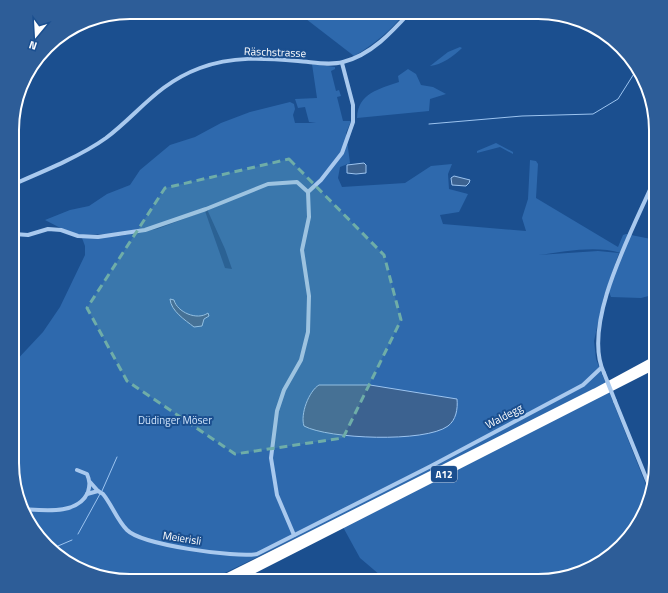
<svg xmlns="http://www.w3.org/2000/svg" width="668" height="593" viewBox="0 0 668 593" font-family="'Titillium Web',sans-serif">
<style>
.green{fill:#2e69ad}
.water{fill:#3c6290;stroke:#9cc4f0}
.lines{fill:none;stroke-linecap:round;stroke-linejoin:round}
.stream{stroke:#9cc4f0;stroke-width:1}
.street{stroke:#a9c9ee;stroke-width:4}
.highway{stroke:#fff;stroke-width:7}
.street-bridge{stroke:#a9c9ee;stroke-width:4}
.marked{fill:#6fada8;fill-opacity:0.2;stroke:#6fada8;stroke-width:3;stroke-dasharray:8 5;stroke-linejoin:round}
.labels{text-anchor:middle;stroke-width:4;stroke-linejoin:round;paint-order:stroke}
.shield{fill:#1b4f8f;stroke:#bbcadd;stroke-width:1}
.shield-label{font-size:10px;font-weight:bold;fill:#fff}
.street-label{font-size:11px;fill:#fff;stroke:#1b4f8f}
.park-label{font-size:11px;fill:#cfe3fa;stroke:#1b4f8f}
.rim{fill:none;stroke:#fff;stroke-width:2}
</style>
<rect width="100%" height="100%" fill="#1b4f8f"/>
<g class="green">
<path d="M297,12H406C391,30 375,44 354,56Z"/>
<path d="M460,47L462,48C454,56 441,65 430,66L448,52Z"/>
<path d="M312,64L335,67V69L331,71L336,91L339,90L341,96L337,97L343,121H351L346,133L350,163L340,167L338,178L342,187L405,183L431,166L452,164L448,174L449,189L468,194L459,212L440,215L443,224L526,231L522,218L528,199L530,160L536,161L538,164L536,198L618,247L623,235L626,234L656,240V294L641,298L611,297L609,292L621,253C594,245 565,252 538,255L598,251L619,253L604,296L594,341L596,359L650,495L647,508L616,552L583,572L545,581H387L360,558L338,518L208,581H130L85,572L41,541L21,508L12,470L13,364L43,332L60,307L85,255V246L82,238L120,236L157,229L205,211L225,268L232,269L225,249L206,207L154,227L110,234L74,235L45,220L70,210L89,206L107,194L130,185L140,170L170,145L195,137L221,123L250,112L290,102L294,104L295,109L293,115L295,123H316L309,122L305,107L298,108L295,99L317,98Z"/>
<path d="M408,69L416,74L421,85L433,87L446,94L430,99L429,111L357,118C358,93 379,89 399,82L398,76Z"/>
<path d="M496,143L513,152V154L500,147L477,153V151Z"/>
</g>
<g class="water">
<path d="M364,163L366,165V173L356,174L347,173V165Z"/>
<path d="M454,176L470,180L469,183L466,186L452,185L451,178Z"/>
<path d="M170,299L174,300C177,312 197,321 208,313L209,316L204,319L202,326L194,327C185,320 171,311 170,299Z"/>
<path d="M319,385H370L457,399C458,409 456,420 448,426C425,443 328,439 304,426C300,414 309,391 319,385Z"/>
</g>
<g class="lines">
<g class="stream">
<path d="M429,124L522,116L593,114L618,99L637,69"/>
<path d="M102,491L117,457"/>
<path d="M78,534L100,494"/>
<path d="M58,546L72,540"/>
</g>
<g class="street">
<path d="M14,184C42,172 81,156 106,138C139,113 157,84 200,68C232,56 264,58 298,61C313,62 329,66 343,62C371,55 392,32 410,12"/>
<path d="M308,192L321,180L342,153L353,122V105L342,63"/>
<path d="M14,234L28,235L48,229L61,230L78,236L98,237L145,230L206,209L268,184L297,182L308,192L309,217L302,250L309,296L308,332L301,360L284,390L277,411L271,458L277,495L294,535"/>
<path d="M604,373C580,323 636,224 656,176"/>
<path d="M615,401L651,490"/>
<path d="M90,482L98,491"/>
<path d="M87,494L98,491L103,494C112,505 117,520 127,530C142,545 236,558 257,554L431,466L583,385L601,368"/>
<path d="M22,509C41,510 78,516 88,492C90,485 90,481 87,474L77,470"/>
<path d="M514,581V580"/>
</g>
<g class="highway">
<path d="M219,581L595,392L656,359"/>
<path d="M232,581L656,365"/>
</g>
<path class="street-bridge" d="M604,373L615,401"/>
</g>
<path class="marked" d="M289,159L384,255L401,320L343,438L235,454L127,381L87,308L165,188Z"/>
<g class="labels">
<rect class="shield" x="431" y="466" width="26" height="16" rx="3"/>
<g class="shield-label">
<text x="444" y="478">A12</text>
</g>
<g class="street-label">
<text transform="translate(275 52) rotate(2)" y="4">Räschstrasse</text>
<text transform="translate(504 416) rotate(-28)" y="4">Waldegg</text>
<text transform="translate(182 538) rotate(9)" y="4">Meierisli</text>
</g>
<g class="park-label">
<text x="175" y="424">Düdinger Möser</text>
</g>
</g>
<path d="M0 0H668V593H0ZM130 19H538A111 111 0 0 1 649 130V463A111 111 0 0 1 538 574H130A111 111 0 0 1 19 463V130A111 111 0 0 1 130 19Z" fill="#2d5d98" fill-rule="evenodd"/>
<path class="rim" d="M130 19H538A111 111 0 0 1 649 130V463A111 111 0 0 1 538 574H130A111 111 0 0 1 19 463V130A111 111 0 0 1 130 19Z"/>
<g transform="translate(36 36) rotate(198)" stroke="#1b4f8f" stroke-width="3" paint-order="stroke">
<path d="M0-3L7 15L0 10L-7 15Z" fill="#ffffff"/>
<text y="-6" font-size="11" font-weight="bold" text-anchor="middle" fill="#ffffff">N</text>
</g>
</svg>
